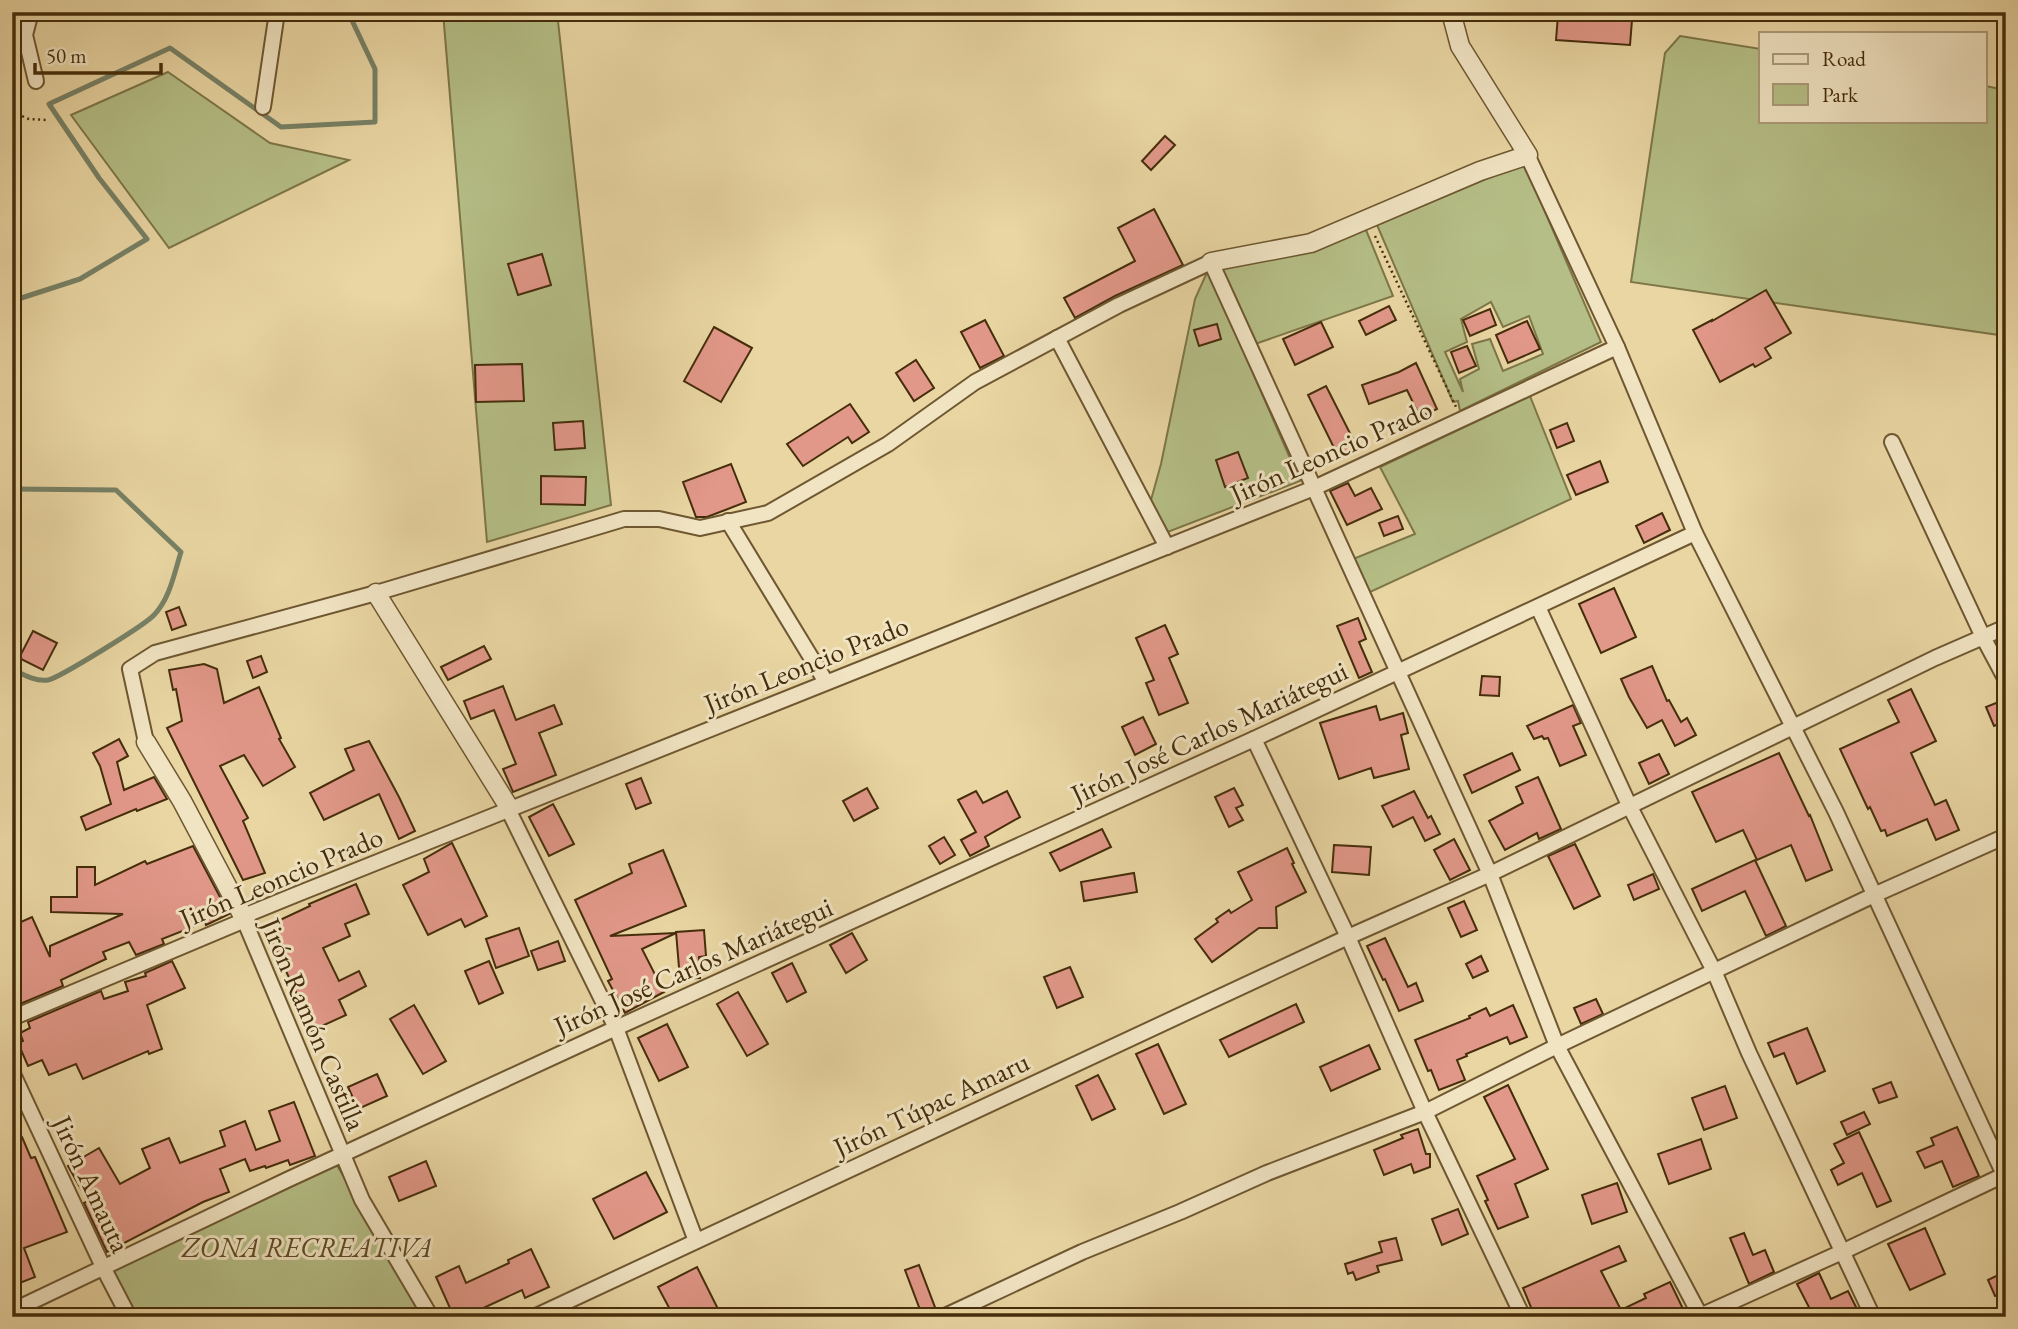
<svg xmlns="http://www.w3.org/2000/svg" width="2018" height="1329" viewBox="0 0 2018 1329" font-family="'EB Garamond',serif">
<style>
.green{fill:#b5be86;stroke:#7d7648;stroke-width:2;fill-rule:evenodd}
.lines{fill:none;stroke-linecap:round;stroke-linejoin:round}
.stream{stroke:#778166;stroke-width:5}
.building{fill:#e29889;stroke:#452d0b;stroke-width:2}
.minor-casing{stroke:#6e5731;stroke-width:18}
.tertiary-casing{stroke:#6e5731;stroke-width:21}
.path{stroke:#452d0b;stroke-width:2.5;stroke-dasharray:2 3.5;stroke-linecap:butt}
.minor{stroke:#f1e4c3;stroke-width:14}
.tertiary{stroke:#f1e4c3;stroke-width:18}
.labels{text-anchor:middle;stroke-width:6;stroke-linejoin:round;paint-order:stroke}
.street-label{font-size:28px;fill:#452d0b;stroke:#f1e4c3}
.park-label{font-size:28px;font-style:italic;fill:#5b4a24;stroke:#f1e4c3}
</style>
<rect width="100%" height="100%" fill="#e9d6a3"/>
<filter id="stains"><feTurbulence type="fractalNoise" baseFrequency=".00286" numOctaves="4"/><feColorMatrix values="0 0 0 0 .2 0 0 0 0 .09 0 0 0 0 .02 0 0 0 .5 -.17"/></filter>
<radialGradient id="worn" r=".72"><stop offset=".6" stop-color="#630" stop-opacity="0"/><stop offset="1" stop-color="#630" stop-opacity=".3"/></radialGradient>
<g class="green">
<path d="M443,12H557L611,505L487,542Z"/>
<path d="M1680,36L1761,49V121H1985V86L2006,90V336L1631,282L1665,53Z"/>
<path d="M168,72L270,143L349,160L169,248L71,115Z"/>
<path d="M1524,163L1601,342L1460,411L1458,401L1453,402L1377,225ZM1491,302L1503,327L1529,316L1543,354L1503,371L1490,339L1472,344L1479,369L1460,379L1463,392L1445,352L1467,342L1461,319Z"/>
<path d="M1364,225L1393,296L1255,344L1219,266Z"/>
<path d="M1208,270L1300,481L1165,533L1151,500L1161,464L1195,299Z"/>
<path d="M1530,396L1571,499L1368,593L1353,559L1415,534L1380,467Z"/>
<path d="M333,1159L430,1317H129L104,1269Z"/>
</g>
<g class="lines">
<g class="stream">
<path d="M12,301L80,279L147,239L99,178L49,104L170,48L281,127L375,122V69L348,12"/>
<path d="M12,489L116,490L181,552C174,574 170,598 154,615C145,625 59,678 48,680C36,682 22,674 12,669"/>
</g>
</g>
<g class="building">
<path d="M1558,15L1632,20L1630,45L1556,40Z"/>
<path d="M1165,136L1175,145L1151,170L1142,161Z"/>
<path d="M1154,209L1183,265L1115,296L1075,318L1064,298L1135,261L1118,228Z"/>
<path d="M542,254L551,285L518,295L508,264Z"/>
<path d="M1766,290L1791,333L1765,348L1771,358L1755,367L1753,364L1720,382L1693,330L1712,320V321Z"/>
<path d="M1389,306L1396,320L1366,335L1359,321Z"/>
<path d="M1490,309L1496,325L1470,336L1463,320Z"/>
<path d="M985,320L1004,356L980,368L961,332Z"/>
<path d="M1527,321L1540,349L1508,363L1496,335Z"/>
<path d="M1321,322L1333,347L1295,365L1283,339Z"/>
<path d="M1217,324L1221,339L1199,346L1194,330Z"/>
<path d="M714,327L752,348L721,402L684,381Z"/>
<path d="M1467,346L1476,366L1459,373L1451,352Z"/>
<path d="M916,360L934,388L914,401L896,373Z"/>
<path d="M1416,363L1437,409L1420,417L1407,390L1369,404L1362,385L1399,372Z"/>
<path d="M522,364L524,401L476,402L475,365Z"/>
<path d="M1326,386L1358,449L1339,458L1308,395Z"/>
<path d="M850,404L869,432L852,443L848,437L803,466L787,444Z"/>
<path d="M583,421L585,448L555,450L553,423Z"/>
<path d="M1567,423L1574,441L1557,448L1550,430Z"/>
<path d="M1238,452L1248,478L1225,487L1216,460Z"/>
<path d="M1600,461L1608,482L1576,495L1567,475Z"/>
<path d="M731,464L746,502L707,517H696L683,482Z"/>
<path d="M541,476L586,477L585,505L541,504Z"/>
<path d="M1348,483L1355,496L1371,488L1382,509L1347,525L1330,491Z"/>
<path d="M1662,513L1670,530L1644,543L1636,526Z"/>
<path d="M1398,516L1403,529L1384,536L1379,523Z"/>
<path d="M1614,588L1636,637L1601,653L1579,604Z"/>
<path d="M179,607L186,625L172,630L166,612Z"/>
<path d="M1358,618L1366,639L1359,642L1372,672L1359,678L1337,626Z"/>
<path d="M1165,625L1178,654L1169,658L1188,703L1159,715L1146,683L1154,680L1136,638Z"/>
<path d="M33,631L57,643L43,670L19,658Z"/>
<path d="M484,646L491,659L448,680L441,667Z"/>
<path d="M261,656L267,672L253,678L247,661Z"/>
<path d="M204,664L217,669L224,703L259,687L281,738L279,739L295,767L263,786L244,755L220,766L248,818L243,821L265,873L243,880L167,728L182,721L176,689L173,690L169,670Z"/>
<path d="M1652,666L1667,701L1669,700L1681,722L1687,718L1696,735L1675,746L1662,720L1647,728L1629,697L1621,679Z"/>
<path d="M1482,676L1500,677L1499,696L1480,695Z"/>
<path d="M503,686L516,720L554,705L562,724L539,733L556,775L513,792L503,769L516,764L494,710L471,719L464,701Z"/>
<path d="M1911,689L1936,741L1911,753L1935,805L1946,800L1959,830L1936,840L1927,819L1887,836L1885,830L1881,831L1870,807L1868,809L1840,749L1899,722L1888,700Z"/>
<path d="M2006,699V721L1994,726L1986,707Z"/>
<path d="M1573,705L1581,723L1573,726L1586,755L1560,766L1548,738L1544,739L1542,736L1534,739L1527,726Z"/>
<path d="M1376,706L1380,720L1403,713L1408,733L1401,735L1409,769L1374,778L1371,768L1339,779L1320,723Z"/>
<path d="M1143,717L1156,744L1135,755L1122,727Z"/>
<path d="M119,739L128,756L117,762L124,790L154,777L167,799L137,811L136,809L86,830L81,817L111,804L100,766L93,753Z"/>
<path d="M369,741L399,797L415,831L399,839L379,794L324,820L310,793L354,770L345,749Z"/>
<path d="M1512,753L1520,770L1472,793L1464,775Z"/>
<path d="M1779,753L1809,816L1810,815L1832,870L1806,881L1791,845L1757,860L1743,830L1716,842L1692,792Z"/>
<path d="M1659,754L1669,774L1649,784L1639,763Z"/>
<path d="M1538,777L1561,829L1539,839L1537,833L1505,850L1489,821L1523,803L1516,787Z"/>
<path d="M641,778L651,803L636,809L626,784Z"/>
<path d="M867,788L878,808L854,821L843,801Z"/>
<path d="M1234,788L1243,805L1236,808L1243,820L1229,827L1215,797Z"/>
<path d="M976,791L983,803L1007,791L1020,817L985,837L989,846L970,856L961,840L976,832L958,800Z"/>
<path d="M1414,791L1428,818L1431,816L1440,834L1425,841L1413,817L1393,827L1382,806Z"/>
<path d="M553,804L574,844L549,856L529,817Z"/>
<path d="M1102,829L1111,847L1060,871L1050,853Z"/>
<path d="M944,837L955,855L940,864L929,846Z"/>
<path d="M1454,839L1470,870L1450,880L1434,850Z"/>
<path d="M452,843L487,916L465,927L461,919L428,935L403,885L429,872L424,859Z"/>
<path d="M1575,844L1600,896L1574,909L1548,856Z"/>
<path d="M1334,845L1371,847L1369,875L1332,872Z"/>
<path d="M193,846L229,914L206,925L205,922L162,939L164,944L136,955L129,942L103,952L106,959L61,980L63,986L20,1004L19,1002L12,1005V926L32,917L50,957V946L123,914L51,912V897H77V867H95V885L145,861L147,864Z"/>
<path d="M1287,848L1294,863L1292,864L1306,892L1276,907L1277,928H1259L1212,962L1195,939L1218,922L1216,919L1229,910L1231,913L1252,900L1238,872Z"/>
<path d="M663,850L686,906L610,936L676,933L642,949L664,992L625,1013L608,981L612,979L575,900L632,873L629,864Z"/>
<path d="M1755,860L1786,926L1766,936L1745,891L1702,911L1692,889Z"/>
<path d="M1134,873L1137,892L1084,901L1081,882Z"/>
<path d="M1653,874L1659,889L1634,900L1628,885Z"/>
<path d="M356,884L369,914L345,924L350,936L323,948L339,981L359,971L366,986L339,1000L346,1015L311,1031L302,1010L304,1009L265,927L310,906L309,904Z"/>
<path d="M1464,901L1477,930L1461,937L1448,908Z"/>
<path d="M519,928L529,956L496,968L486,939Z"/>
<path d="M704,930L706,956L699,957L700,978L680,979L676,932Z"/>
<path d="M852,933L867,960L846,973L830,945Z"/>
<path d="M1385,938L1408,987L1416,983L1423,1001L1399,1011L1385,979L1383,980L1367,946Z"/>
<path d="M558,941L565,961L538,970L531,951Z"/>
<path d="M1481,956L1488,971L1473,978L1466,964Z"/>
<path d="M172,961L185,988L147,1005L162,1049L149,1054L148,1051L83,1079L76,1064L49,1075L42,1060L28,1066L18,1043L23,1041L20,1033L30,1028L28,1022L101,991L104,999L128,991L125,982L146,976L145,973Z"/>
<path d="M489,961L503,993L479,1004L465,971Z"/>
<path d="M792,963L806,992L787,1002L772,973Z"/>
<path d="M1070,967L1083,997L1057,1008L1044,977Z"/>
<path d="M738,992L768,1044L747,1056L717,1004Z"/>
<path d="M1596,999L1603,1014L1581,1024L1574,1008Z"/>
<path d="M1296,1004L1304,1022L1229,1057L1220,1040Z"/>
<path d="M414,1005L446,1061L423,1074L390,1019Z"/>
<path d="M1513,1005L1527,1037L1510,1044L1507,1037L1466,1054L1467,1056L1457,1060L1465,1080L1439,1090L1431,1070L1428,1071L1415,1040L1470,1018L1469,1016L1486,1008L1490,1016Z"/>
<path d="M667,1024L688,1067L659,1081L638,1038Z"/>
<path d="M1807,1028L1825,1071L1797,1084L1784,1053L1774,1057L1768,1043Z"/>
<path d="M1158,1044L1186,1104L1164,1114L1136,1054Z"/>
<path d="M1369,1045L1380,1069L1331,1091L1320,1067Z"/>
<path d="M377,1074L387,1096L358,1109L348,1087Z"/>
<path d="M1098,1075L1115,1109L1092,1120L1076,1086Z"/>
<path d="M1891,1082L1897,1097L1879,1103L1873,1089Z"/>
<path d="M1508,1085L1548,1169L1515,1184L1528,1217L1498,1229L1485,1201L1488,1200L1477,1176L1515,1159L1484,1097Z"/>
<path d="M1725,1086L1737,1118L1704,1130L1692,1098Z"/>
<path d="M294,1102L315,1156L290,1165L288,1160L266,1168L265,1166L250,1171L245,1159L220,1169L229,1192L203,1202L107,1252L84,1203L88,1201L68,1166L99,1148L120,1184L150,1168L142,1149L169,1138L180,1163L225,1146L220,1131L245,1121L256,1150L280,1141L269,1111Z"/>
<path d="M1864,1112L1870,1124L1847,1135L1841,1122Z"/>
<path d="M1957,1127L1979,1176L1953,1187L1942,1161L1925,1168L1917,1152L1934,1145L1931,1138Z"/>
<path d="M1418,1129L1426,1154H1430V1167L1414,1173L1411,1164L1384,1175L1374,1150L1403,1138L1401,1135Z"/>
<path d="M1859,1132L1891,1201L1877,1207L1862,1173L1838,1185L1831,1170L1844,1163L1834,1144Z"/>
<path d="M22,1137L31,1158L35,1157L67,1232L24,1248L35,1277L12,1286V1141Z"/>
<path d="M1701,1139L1711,1169L1669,1184L1658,1154Z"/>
<path d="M426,1161L436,1186L399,1201L389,1177Z"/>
<path d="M646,1172L667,1212L614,1239L593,1199Z"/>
<path d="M1617,1183L1627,1212L1592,1224L1582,1195Z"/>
<path d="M1458,1209L1468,1234L1442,1245L1432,1219Z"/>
<path d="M1925,1228L1945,1274L1910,1290L1888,1244Z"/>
<path d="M1744,1233L1753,1255L1765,1250L1774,1272L1749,1284L1730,1238Z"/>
<path d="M1396,1238L1402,1260L1377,1266L1379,1272L1356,1280L1353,1272L1348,1274L1345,1264L1382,1252L1379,1242Z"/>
<path d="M1619,1246L1626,1261L1601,1271L1621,1310L1646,1298L1644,1294L1670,1282L1687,1317H1535L1523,1288Z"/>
<path d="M531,1249L549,1287L525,1298L522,1290L464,1317H454L436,1277L459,1266L466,1283L509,1263L508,1260Z"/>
<path d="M919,1265L936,1310L922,1315L905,1270Z"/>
<path d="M697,1267L722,1317H674L658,1287Z"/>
<path d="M1819,1273L1831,1299L1848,1291L1861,1317H1814L1797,1284Z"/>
<path d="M2002,1273L2006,1282V1291L1995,1296L1988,1280Z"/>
</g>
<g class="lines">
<defs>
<g id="minor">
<path d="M31,12L25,35L36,81"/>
<path d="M263,107L277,12"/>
<path d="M1524,148L1617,347L1695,533L1836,812L2006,1179"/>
<path d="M1211,262L1490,874L1557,1046L1701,1317"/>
<path d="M1057,338L1167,547"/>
<path d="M1892,442L1983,637L2006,680"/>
<path d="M728,521L826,682"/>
<path d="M1538,607L1629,805L1714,971L1749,1053L1873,1317"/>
<path d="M1254,739L1348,937L1425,1112L1523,1317"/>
<path d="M150,749L146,742L130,669L155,653L376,593L624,519H659L700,528L768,513L888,444L975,382L1119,305L1211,262L1221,260"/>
<path d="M505,803L616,1028L696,1241"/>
<path d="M240,910L362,1200L431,1317"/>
<path d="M12,1018L245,920L251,913L295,895L1314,488L1617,347"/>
<path d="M12,1072L104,1269L129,1317"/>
<path d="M12,1311L287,1180L616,1028L1254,739L1695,533"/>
<path d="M534,1317L1348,937L1490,874L1935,658L2006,627"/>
<path d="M943,1317L1082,1252L1180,1212L1267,1173L1425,1112L1557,1046L1874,895L2006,836"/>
<path d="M1698,1317L1842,1252L2006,1174"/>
</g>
<g id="tertiary">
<path d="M1211,262L1311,243L1480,171L1528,155L1460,46L1451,12"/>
<path d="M422,667L376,593L510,809"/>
<path d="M146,742L182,801L245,920"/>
</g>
</defs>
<use href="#minor" class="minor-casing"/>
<use href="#tertiary" class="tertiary-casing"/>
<g class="path">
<path d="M12,112L29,119L47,120"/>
<path d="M1375,236L1456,407"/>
</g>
<use href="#minor" class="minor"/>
<use href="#tertiary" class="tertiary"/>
</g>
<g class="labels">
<g class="street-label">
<text transform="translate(1331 451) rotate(-24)" y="10">Jirón Leoncio Prado</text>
<text transform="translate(806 664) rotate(-22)" y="10">Jirón Leoncio Prado</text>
<text transform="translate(1209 732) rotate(-25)" y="10">Jirón José Carlos Mariátegui</text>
<text transform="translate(281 877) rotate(-23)" y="10">Jirón Leoncio Prado</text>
<text transform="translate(693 966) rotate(-24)" y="10">Jirón José Carlos Mariátegui</text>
<text transform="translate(314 1024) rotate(67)" y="10">Jirón Ramón Castilla</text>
<text transform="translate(931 1104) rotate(-25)" y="10">Jirón Túpac Amaru</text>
<text transform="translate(92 1184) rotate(65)" y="10">Jirón Amauta</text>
</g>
<g class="park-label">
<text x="307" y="1257">ZONA RECREATIVA</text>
</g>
</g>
<rect width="2018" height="1329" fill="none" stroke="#e9d6a3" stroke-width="42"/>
<rect x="14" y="14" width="1990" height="1301" fill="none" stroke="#452d0b" stroke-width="3.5"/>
<rect x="21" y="21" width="1976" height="1287" fill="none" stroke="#452d0b" stroke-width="2"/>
<rect x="1759" y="32" width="228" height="91" fill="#f1e4c3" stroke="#ac9b79" stroke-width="2"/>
<rect x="1773" y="54" width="35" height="10" fill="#f1e4c3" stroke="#ac9b79" stroke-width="2"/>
<text x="1822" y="66" font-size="21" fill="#452d0b">Road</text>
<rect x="1773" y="84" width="35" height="21" fill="#b5be86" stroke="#ac9b79" stroke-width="2"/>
<text x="1822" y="102" font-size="21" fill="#452d0b">Park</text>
<path d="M35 63v10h126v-10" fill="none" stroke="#452d0b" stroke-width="3.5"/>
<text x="46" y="63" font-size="21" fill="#452d0b" stroke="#f1e4c3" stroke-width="5" paint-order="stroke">50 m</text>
<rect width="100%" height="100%" filter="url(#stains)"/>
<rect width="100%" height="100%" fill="url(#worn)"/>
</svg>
